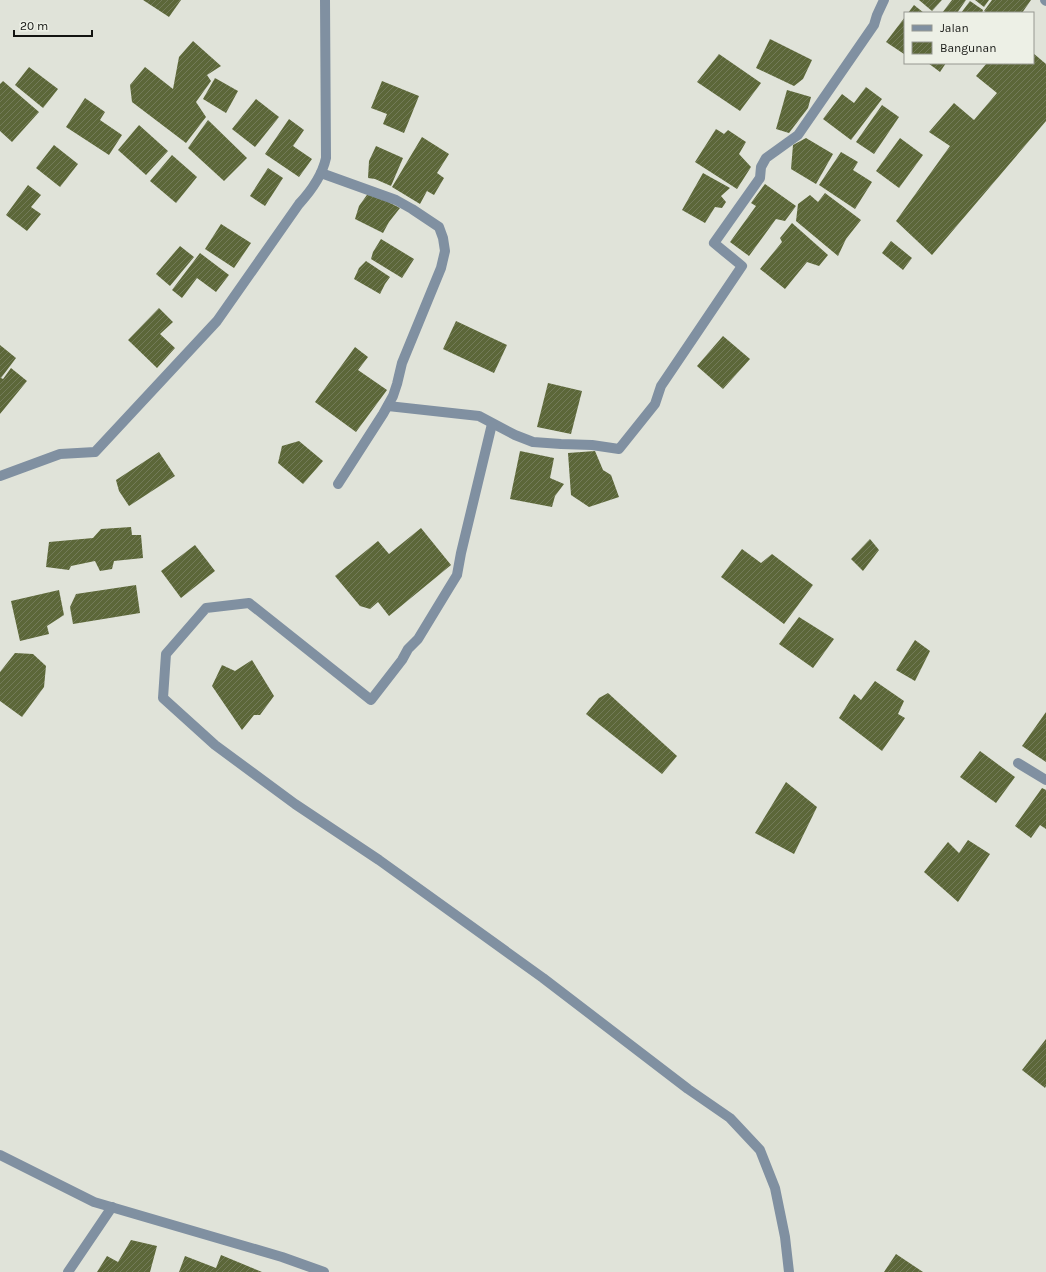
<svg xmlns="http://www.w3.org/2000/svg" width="1046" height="1272" viewBox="0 0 1046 1272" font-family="Karla,sans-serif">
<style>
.building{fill:url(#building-hatch)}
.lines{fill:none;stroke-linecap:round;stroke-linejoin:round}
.minor{stroke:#8090a1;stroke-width:10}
.tertiary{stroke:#8090a1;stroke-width:10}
</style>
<defs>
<pattern id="building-hatch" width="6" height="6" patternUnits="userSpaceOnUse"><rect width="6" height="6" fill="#5c6739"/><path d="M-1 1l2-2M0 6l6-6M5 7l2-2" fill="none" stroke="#737b59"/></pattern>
</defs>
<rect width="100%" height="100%" fill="#e0e3d9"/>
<g class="building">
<path d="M143,0H181L169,17Z"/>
<path d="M919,0H942L932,11Z"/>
<path d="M952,0H966L957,13H942Z"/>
<path d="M975,0H989L984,7Z"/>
<path d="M992,0H1031L1022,13H987L984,11Z"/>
<path d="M970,1L983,10L982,13H961Z"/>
<path d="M914,5L924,13H908Z"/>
<path d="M905,17V53L904,54L886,42Z"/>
<path d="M770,39L812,60L803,79L794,86L756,68Z"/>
<path d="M193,41L221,66L207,75L211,81L196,102L206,117L186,143L132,102L130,85L145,67L173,89L179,57Z"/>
<path d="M1033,53L1046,64V121L932,255L896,221L950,146L929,132L954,103L974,120L997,93L976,76L987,63H1033Z"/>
<path d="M719,54L761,83L740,111L697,82Z"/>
<path d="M928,63H946L940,72Z"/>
<path d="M29,67L58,89L43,108L15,85Z"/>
<path d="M215,78L238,91L226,113L203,99Z"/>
<path d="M3,81L39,112L12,142L0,131V84Z"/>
<path d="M382,81L419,96L404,133L383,124L387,114L371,108Z"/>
<path d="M866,87L882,99L851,140L823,119L842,94L854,103Z"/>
<path d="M787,90L811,97L808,108L789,133L776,129Z"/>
<path d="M85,98L105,112L100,120L122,135L109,155L66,127Z"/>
<path d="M256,99L279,117L255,147L232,129Z"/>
<path d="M882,105L899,117L874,154L856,142Z"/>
<path d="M289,119L304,130L293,146L312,159L299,177L265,154Z"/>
<path d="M208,120L247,158L224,181L188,148Z"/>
<path d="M139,125L168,151L146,175L118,150Z"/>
<path d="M716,129L724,134L728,130L746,142L739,154L751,167L737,189L695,162Z"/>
<path d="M422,137L449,154L437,173L444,178L434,195L427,191L420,204L392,187Z"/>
<path d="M806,138L833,154L816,184L791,169L793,145Z"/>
<path d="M900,138L923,155L899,188L876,171Z"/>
<path d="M54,145L78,164L60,187L36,168Z"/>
<path d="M376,146L403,158L391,186L375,179L368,178L369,161Z"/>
<path d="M841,152L858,162L853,170L872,182L855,209L819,185Z"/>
<path d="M172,155L197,177L176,203L150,181Z"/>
<path d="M268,168L283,178L265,206L250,196Z"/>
<path d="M703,173L730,188L721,196L726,202L722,208L715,207L705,223L682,210Z"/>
<path d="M765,184L796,206L785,221L776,219L749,256L730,242L756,206L751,203Z"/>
<path d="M28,185L41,195L31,207L41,214L27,231L6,215Z"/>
<path d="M369,192L400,208L389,222L383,233L355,219L359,206Z"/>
<path d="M825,193L861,220L846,239L838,256L796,221L798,204L810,195L818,202Z"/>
<path d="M792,223L828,255L819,266L807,262L785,289L760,269L782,242L780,238Z"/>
<path d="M221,224L251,243L234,268L205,249Z"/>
<path d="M381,239L414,259L402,278L371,259L373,252Z"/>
<path d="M891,241L912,258L903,270L882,253Z"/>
<path d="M180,246L194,257L170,286L156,274Z"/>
<path d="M200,253L229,275L216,292L197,278L182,298L172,290Z"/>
<path d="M366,261L390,277L385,284L380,294L354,279L359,268Z"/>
<path d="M159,308L173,322L160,334L175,348L157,368L128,340Z"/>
<path d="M456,321L507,345L494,373L443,349Z"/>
<path d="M723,336L750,359L723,389L697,366Z"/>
<path d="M0,345L16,358L1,378L3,379L11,368L27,381L0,414Z"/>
<path d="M355,347L368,357L358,370L387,390L356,432L315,402Z"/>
<path d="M548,383L582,391L571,434L537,427Z"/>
<path d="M299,441L323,461L303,484L278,463L282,446Z"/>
<path d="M520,451L554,458L550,478L564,484L555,496L552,507L510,499Z"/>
<path d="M595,451L603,470L611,475L619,497L589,507L571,495L568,453Z"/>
<path d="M159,452L175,476L129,506L119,491L116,480Z"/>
<path d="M131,527L132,535H141L143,558L114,561L112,569L100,571L95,561L71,566L69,570L46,567L49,542L93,538L101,529Z"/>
<path d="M421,528L451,565L389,616L378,602L370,609L360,606L335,576L378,541L389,554Z"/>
<path d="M870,539L879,550L863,571L851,559Z"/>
<path d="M195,545L215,571L181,598L161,571Z"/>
<path d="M742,549L761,563L772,554L813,585L784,624L721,577Z"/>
<path d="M136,585L140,613L73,624L70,607L76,594Z"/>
<path d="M59,590L64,615L47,626L49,634L20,641L11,601Z"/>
<path d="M799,617L834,639L813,668L779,644Z"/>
<path d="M915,640L930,651L915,681L896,670Z"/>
<path d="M15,653L33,654L46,666L44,687L22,717L0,701V672Z"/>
<path d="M252,660L274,696L260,715H254L242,730L212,686L222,665L235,671Z"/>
<path d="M875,681L904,701L898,714L905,718L882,751L839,718L854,694L861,700Z"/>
<path d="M608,693L677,756L662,774L586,714L599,698Z"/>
<path d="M1046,712V762L1022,746Z"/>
<path d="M980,751L1015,777L996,803L960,777Z"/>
<path d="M786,782L817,807L794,854L755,833Z"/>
<path d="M1042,788L1046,790V829L1040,825L1031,838L1015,826Z"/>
<path d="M968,840L990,854L958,902L924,872L948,842L959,853Z"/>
<path d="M1046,1039V1086L1045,1088L1022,1070Z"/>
<path d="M131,1240L157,1246L150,1272H97L107,1256L118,1262Z"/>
<path d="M896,1254L923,1272H884Z"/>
<path d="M221,1255L262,1272H179L185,1256L216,1268Z"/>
</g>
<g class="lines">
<g class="minor">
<path d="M321,173L396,200L412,209L439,227L443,238L445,251L441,268L402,363L397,384L393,396L383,414L338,484"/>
<path d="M388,406L479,416L515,435L533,442L561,444L592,445L619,449L655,404L661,386L742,266L714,243L760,178L761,167L766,158L798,135L874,25L877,15L884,0"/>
<path d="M492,424L461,553L457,575L449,588L418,639L408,649L402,660L371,700L249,603L206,608L166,654L163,698L215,745L295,804L379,860L543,978L688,1089L730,1118L760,1150L775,1188L785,1237L789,1272"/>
<path d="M0,476L60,454L95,452L217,321L299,204C311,191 322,176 326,158L325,0"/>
<path d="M1018,763L1046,780"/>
<path d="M0,1155L94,1202L282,1257L324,1272"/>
<path d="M68,1272L112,1207"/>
</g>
<path class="tertiary" d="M1045,0L1046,1"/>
</g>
<rect x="904" y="12" width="130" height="52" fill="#edf0e6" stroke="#969891"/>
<rect x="912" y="25" width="20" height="6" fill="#8090a1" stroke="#969891"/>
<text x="940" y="32" font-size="12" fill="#131411">Jalan</text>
<rect x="912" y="42" width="20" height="12" fill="url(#building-hatch)" stroke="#969891"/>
<text x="940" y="52" font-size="12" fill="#131411">Bangunan</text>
<path d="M14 30v6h78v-6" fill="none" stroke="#131411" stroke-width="2"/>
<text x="20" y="30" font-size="12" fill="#131411" stroke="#edf0e6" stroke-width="3" paint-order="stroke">20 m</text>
</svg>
